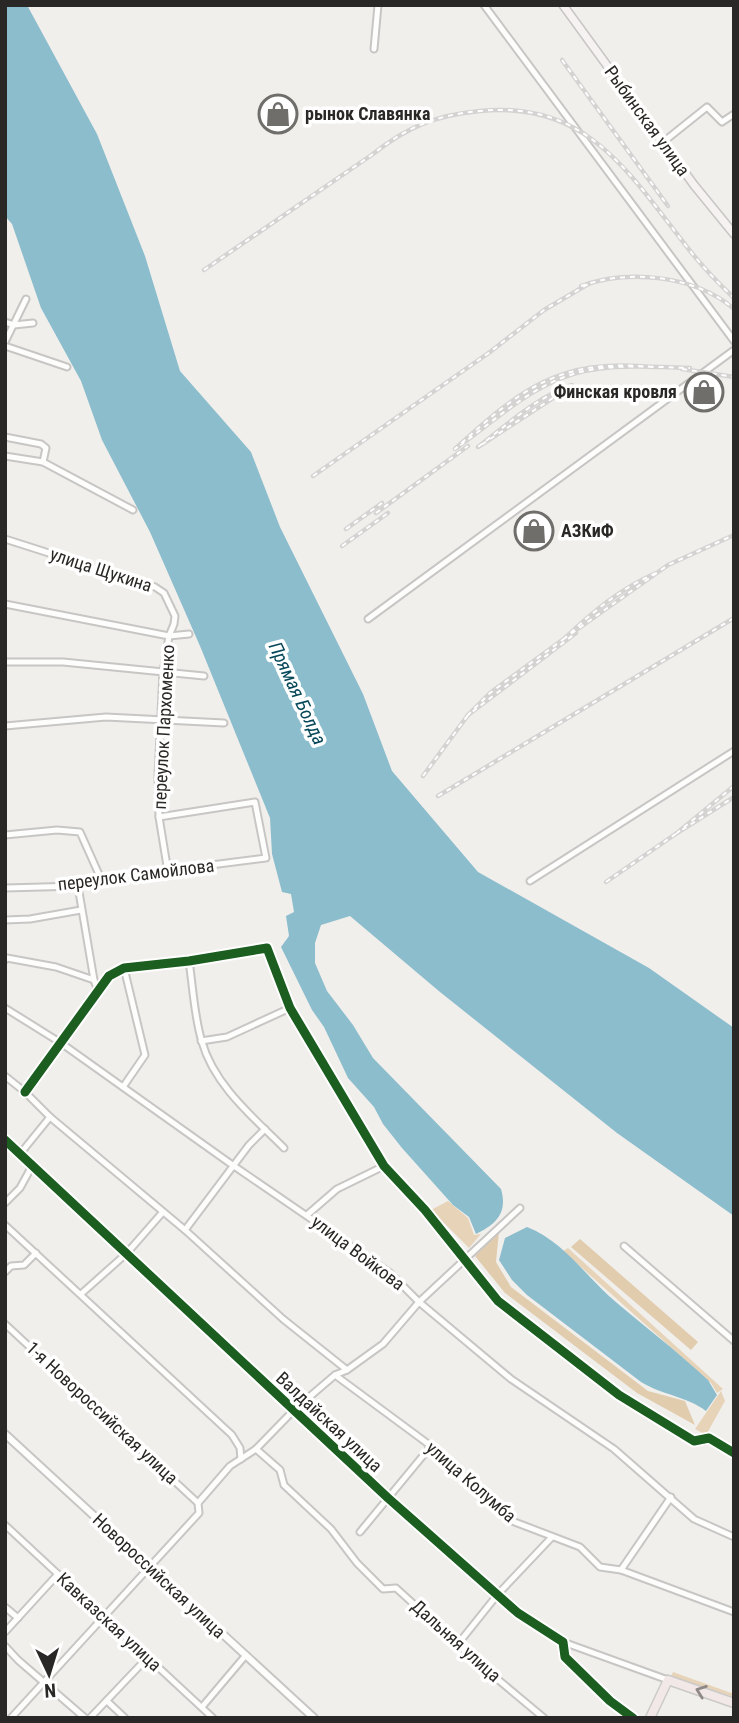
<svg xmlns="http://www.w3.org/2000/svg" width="739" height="1723" viewBox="0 0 739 1723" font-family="'Roboto Condensed',sans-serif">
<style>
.green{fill:#e7d3b8}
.forest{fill:#e1ccae}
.water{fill:#8cbdcd}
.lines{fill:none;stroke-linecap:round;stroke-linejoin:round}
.minor-casing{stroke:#c8c6c4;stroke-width:9}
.tertiary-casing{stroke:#c8c6c4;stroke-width:10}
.secondary-casing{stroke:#c8c6c4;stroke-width:10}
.primary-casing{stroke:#cbcac8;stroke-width:11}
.minor{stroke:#fdfdfc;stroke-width:5}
.tertiary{stroke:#fdfdfc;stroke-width:6}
.secondary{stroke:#f6f2f2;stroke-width:7}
.primary{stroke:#f1e8e7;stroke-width:8}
.rail-casing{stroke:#d4d3d2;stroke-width:4.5}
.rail{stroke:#fff;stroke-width:2;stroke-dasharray:5;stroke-linecap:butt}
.cycleway-casing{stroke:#fff;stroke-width:13}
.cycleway{stroke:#1b5e20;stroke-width:9}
.oneway{stroke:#8e8886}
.labels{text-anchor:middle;stroke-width:7;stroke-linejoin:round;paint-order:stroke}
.poi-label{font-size:18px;font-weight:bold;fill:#2a2826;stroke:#fff;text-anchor:start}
.street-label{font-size:18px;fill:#2a2826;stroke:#fff}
.water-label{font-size:19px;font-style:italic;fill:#064759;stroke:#fff}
</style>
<rect width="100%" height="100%" fill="#f1efec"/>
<g class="green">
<path d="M448,1201L468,1218L474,1235L481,1234L469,1248L431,1210Z"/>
<path d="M568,1248L723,1389L717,1393L711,1383L563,1251Z"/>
<path d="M721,1391L725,1401L706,1435L695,1429Z"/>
<path d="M673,1672L734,1694V1697L671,1677Z"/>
</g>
<g class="forest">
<path d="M499,1232L496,1262L511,1287L648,1391L685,1401L695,1425L637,1393L505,1293L475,1256Z"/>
<path d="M580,1239L698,1342L691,1350L571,1247Z"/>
</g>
<g class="water">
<path d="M5,5H27L97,134L145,256L180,371L251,452L280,527L363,694L392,771L478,872L649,968L734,1028V1216L617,1133L440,992L350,916L321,925L315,943V963L327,991L353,1025L373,1058L501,1189C508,1213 496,1224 476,1234L469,1217L453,1205L402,1148L383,1124L374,1107L348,1078L324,1027L312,1010L281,947L289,936L286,916L294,912L291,894L282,892L272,854L270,818L200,646L150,532L102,440L81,381L41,308L12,224L5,216Z"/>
<path d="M527,1227C561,1240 583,1272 609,1296C641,1324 676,1350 708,1380L717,1395L706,1411C686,1396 662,1395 641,1382L527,1295L512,1280L499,1260L505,1238Z"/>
</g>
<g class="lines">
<defs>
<g id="minor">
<path d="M484,5L734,341"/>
<path d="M374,49L378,5"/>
<path d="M662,143L707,107L722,122L734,114"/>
<path d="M5,322L14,325L33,323"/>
<path d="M5,342L26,299"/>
<path d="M5,346L67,367"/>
<path d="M5,437L41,444L46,448L43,462"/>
<path d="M5,456L43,462L133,510"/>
<path d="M5,539L155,587L164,593L175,616L174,624L169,636L163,672L158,776L159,817L168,872"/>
<path d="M5,604L169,636L189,634"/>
<path d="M368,619L734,350"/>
<path d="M5,662H63L204,676"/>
<path d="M5,726L106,717L224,723"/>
<path d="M5,835L57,830L80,832L101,879"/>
<path d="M530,881L734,751"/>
<path d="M78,886L94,980L98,991"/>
<path d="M5,888L78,886L101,879L266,858L255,802L159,817"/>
<path d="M5,920L30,919L81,910"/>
<path d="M5,960L7,958L56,967L94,980"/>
<path d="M189,961C193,987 194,1016 202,1042C214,1085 254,1118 284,1148"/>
<path d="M5,1008L61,1043L231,1164L390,1273L419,1302L511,1379L614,1449L694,1519L734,1537"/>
<path d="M201,1041L227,1037L290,1008"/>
<path d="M5,1076L25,1092L50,1117L185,1230L283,1319L347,1370"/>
<path d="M123,1087L145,1055L124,968"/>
<path d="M25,1092L109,976L124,968L189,961L267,948L290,1008L384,1166L425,1210L498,1301L619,1395L694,1441L709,1438L734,1453"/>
<path d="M5,1140L388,1498L518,1613L563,1642L565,1657L610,1701L633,1718"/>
<path d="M20,1154L50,1117"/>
<path d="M5,1203L20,1188L32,1166"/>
<path d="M307,1215L337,1189L384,1166"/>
<path d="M5,1225L232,1435L240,1448L241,1459"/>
<path d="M185,1230L249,1145L265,1129"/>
<path d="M624,1246L734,1341"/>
<path d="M5,1272L11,1266L24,1265L36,1253"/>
<path d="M81,1294L127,1253L162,1213"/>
<path d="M5,1324L198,1503"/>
<path d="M335,1375L431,1446L512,1521L580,1547L600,1567L621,1570L734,1612"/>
<path d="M256,1449L280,1470L284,1485L331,1529L357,1563L383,1589L396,1588L483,1667L544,1718"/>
<path d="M5,1525L213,1718"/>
<path d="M360,1532L431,1446"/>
<path d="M621,1570L671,1497"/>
<path d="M5,1607L18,1618"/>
<path d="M5,1632L58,1574"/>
<path d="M563,1642L668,1680"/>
<path d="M458,1644L498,1594L552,1537"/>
<path d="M5,1646L18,1660L85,1718"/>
<path d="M107,1701L125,1718"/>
<path d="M202,1707L246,1655"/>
<path d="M11,1718L199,1513L198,1503L230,1466L256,1449L294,1410L335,1375L347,1370L383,1344L419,1302L520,1208"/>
<path d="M90,1718L148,1657"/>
</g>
<path id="tertiary" d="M5,1434L314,1718"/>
<path id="secondary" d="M563,5L694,185L734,234"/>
<path id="primary" d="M650,1718L668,1680L734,1703"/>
</defs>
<use href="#minor" class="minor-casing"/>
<use href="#tertiary" class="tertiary-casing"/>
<use href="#secondary" class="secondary-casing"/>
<use href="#primary" class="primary-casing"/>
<use href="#minor" class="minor"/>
<use href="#tertiary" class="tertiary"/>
<use href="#secondary" class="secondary"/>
<use href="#primary" class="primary"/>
<defs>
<g id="rail">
<path d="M562,60L668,206"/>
<path d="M204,270L373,154C407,127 436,115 480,111C587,100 629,173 687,247C701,265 717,282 734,298"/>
<path d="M581,286C628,269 695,275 734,309"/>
<path d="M653,367C559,358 521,389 455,449C489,425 523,393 562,378C601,362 648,367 690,368"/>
<path d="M682,369L734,377"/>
<path d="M553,398L478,447C507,425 537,397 572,385"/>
<path d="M313,476L490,352L544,310L590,283"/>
<path d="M376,513L468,446"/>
<path d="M346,529L382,503"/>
<path d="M342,546L388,513"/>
<path d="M656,573C620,589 594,611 565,638L668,565L734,535"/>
<path d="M565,638L490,693L468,715L576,633"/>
<path d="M423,776L468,715"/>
<path d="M734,786L677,833L734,797"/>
<path d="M438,796L734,618"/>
<path d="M606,882L677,833"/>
</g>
</defs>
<use href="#rail" class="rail-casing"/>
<use href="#rail" class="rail"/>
<defs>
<g id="cycleway">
<path d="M25,1092L109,976L124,968L189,961L267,948L290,1008L384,1166L425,1210L498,1301L619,1395L694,1441L709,1438L734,1453"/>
<path d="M5,1140L388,1498L518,1613L563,1642L565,1657L610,1701L633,1718"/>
</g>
</defs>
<use href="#cycleway" class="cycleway-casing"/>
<use href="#cycleway" class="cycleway"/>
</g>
<defs><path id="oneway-chevron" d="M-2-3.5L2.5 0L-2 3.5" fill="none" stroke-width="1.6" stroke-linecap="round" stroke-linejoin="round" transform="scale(1.75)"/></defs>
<use class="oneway" href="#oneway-chevron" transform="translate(701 1691) rotate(-160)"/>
<defs>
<symbol id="shop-ring" viewBox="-11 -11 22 22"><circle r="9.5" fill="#fff" stroke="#706e6b" stroke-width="1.5"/><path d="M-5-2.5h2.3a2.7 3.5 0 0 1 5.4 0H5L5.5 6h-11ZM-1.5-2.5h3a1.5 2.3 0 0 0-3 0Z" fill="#706e6b"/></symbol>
</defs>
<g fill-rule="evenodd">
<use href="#shop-ring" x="256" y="92" width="44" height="44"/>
<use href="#shop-ring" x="682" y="370" width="44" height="44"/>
<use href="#shop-ring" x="512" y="509" width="44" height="44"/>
</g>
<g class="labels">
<g class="poi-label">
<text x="305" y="120">рынок Славянка</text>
<text x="677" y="398" text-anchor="end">Финская кровля</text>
<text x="561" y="537">АЗКиФ</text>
</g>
<g class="street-label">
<text transform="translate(647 121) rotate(54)" y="6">Рыбинская улица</text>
<text transform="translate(101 570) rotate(18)" y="6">улица Щукина</text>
<text transform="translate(164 727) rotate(-87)" y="6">переулок Пархоменко</text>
<text transform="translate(136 875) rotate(-7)" y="6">переулок Самойлова</text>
<text transform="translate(358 1253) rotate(37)" y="6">улица Войкова</text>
<text transform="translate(102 1413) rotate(43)" y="6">1-я Новороссийская улица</text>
<text transform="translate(329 1422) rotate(43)" y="6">Валдайская улица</text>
<text transform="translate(471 1482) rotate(41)" y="6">улица Колумба</text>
<text transform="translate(159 1576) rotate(43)" y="6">Новороссийская улица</text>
<text transform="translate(109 1622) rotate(43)" y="6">Кавказская улица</text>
<text transform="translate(456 1641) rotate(42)" y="6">Дальняя улица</text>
</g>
<g class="water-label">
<text transform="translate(298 693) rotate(65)" y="7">Прямая Болда</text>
</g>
</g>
<rect width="739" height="1723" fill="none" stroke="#2a2826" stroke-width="14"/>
<g transform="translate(49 1674) rotate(176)" stroke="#ffffff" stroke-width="5" paint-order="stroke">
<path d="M0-5L12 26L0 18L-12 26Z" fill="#2a2826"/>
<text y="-10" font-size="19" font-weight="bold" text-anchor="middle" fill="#2a2826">N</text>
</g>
</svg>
